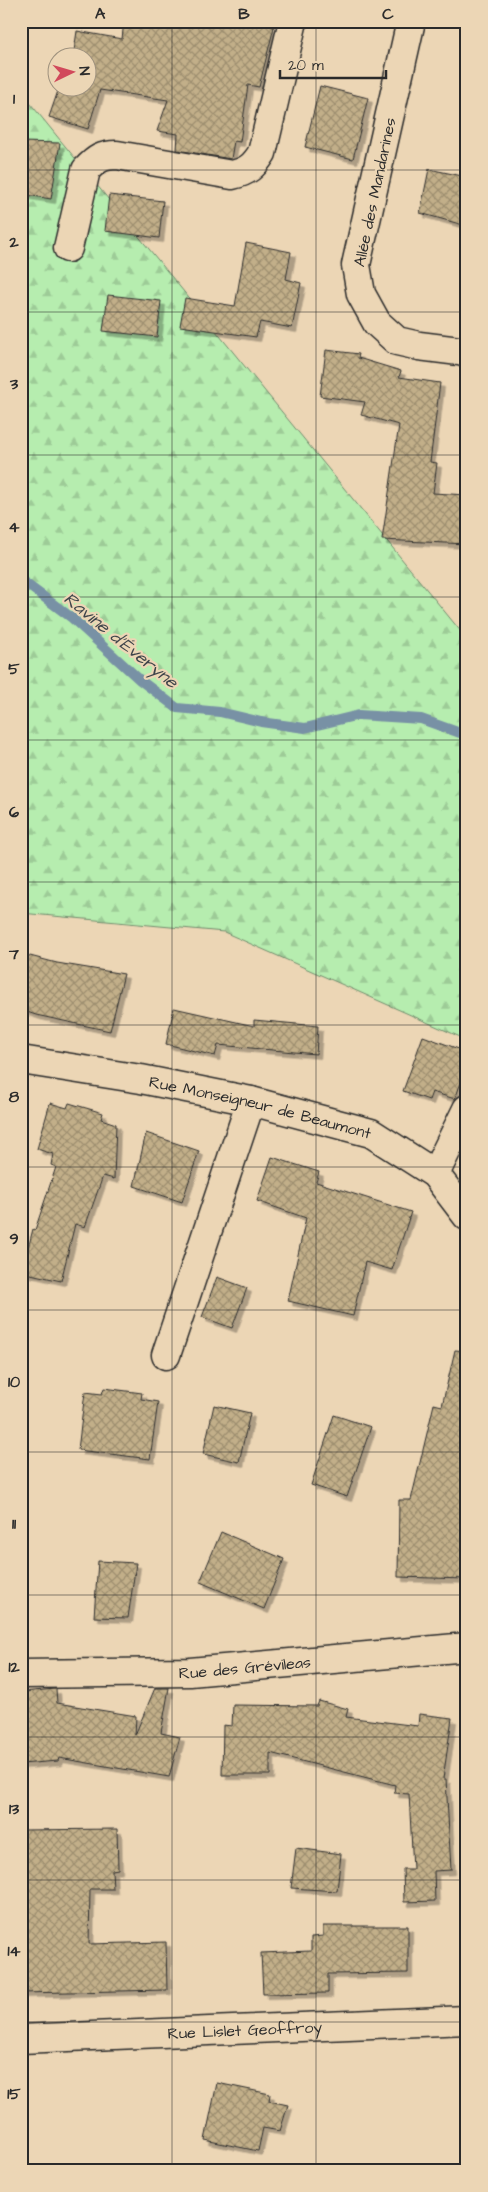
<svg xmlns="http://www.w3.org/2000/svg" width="488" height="2192" viewBox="0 0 488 2192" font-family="'Architects Daughter',sans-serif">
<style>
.forest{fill:url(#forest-firs);stroke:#708c6d}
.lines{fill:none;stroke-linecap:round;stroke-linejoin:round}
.stream{stroke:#7891a5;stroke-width:10}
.building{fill:url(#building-cross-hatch);stroke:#2b2b2b;filter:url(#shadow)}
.minor-casing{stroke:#2b2b2b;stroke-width:31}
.minor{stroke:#ecd6b5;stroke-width:28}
.grid{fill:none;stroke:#2b2b2b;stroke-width:1;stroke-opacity:0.55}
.labels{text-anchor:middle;stroke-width:4.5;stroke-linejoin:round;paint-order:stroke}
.street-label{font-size:16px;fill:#2b2b2b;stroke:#ecd6b5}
.water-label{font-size:18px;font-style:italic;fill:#3e444a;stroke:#ecd6b5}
.neatline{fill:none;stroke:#2b2b2b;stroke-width:2}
.grid-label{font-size:16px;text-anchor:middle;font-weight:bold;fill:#2b2b2b}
</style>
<defs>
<pattern id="forest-firs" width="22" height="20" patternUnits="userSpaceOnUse" patternTransform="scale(1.25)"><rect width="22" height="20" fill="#b6edaf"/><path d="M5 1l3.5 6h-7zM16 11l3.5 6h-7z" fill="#9dcb97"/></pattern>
<pattern id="building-cross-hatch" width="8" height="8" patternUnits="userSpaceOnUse" patternTransform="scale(1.25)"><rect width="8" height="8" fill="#c2af89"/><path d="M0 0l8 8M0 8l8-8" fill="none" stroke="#9e8f70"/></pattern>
<filter id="shadow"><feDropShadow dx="4.5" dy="4.5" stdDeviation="0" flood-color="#0004"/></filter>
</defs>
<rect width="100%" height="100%" fill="#ecd6b5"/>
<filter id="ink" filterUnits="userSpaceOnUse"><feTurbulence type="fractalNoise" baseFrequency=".02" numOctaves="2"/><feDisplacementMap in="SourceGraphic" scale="10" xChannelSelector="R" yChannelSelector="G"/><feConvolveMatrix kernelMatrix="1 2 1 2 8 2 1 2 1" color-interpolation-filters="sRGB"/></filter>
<g filter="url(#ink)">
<path class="forest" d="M21,92L467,639V1040L224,932L21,913Z"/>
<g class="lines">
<path class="stream" d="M21,580L72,618L140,680L177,708L220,712L261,722L305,728L359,715L421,719L463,734L467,740"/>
</g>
<g class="building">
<path d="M124,21H255L274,27L259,87L248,85L240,142L234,141L231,159L177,150L178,134L157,131L168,100L100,90L88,129L49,117L59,88H88V58H73L77,31L122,39Z"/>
<path d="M320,86L368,98L353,159L305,147Z"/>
<path d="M21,142L60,143L51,199L21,194Z"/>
<path d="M429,169L467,177V226L420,213Z"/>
<path d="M109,195L163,201L159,238L105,231Z"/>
<path d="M246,243L291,252L286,279L301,283L292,328L260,322L256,337L180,326L185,298L235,306Z"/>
<path d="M108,295L161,301L157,337L103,331Z"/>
<path d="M326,350L359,354L358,358L401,371L399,377L440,383L430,462L437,463L433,493L467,495V544L382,540L399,425L361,415L365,402L320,396Z"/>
<path d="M26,955L57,963L124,974L110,1031L36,1015L21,1010V972Z"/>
<path d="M174,1008L254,1026V1020L318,1026L316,1054L218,1045L215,1056L166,1044Z"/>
<path d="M423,1036L467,1052V1066L455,1099L432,1092L429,1100L403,1091Z"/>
<path d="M50,1103L67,1108L69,1103L103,1113L101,1119L116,1124L114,1179L103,1176L85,1227L75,1224L61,1281L22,1272L33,1229L35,1230L56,1167L51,1165L53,1154L37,1149Z"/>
<path d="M146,1133L199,1151L182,1202L134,1186Z"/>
<path d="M272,1157L319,1172L316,1182L411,1212L392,1270L365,1262L353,1316L288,1301L306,1218L257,1201Z"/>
<path d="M217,1277L247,1288L232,1328L202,1317Z"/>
<path d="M455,1350L467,1351L466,1579L398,1577L399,1500H411L434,1404L442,1406Z"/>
<path d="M104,1388L142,1393L141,1399L158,1402L150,1459L78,1450L85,1392L102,1394Z"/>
<path d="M214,1405L250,1413L239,1462L203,1454Z"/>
<path d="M334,1415L371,1427L347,1497L311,1485Z"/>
<path d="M221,1532L284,1559L264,1609L200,1582Z"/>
<path d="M98,1561L136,1563L128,1618L94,1617Z"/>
<path d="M155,1688H169L161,1733L180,1737L169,1777L59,1758L58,1761L21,1764V1692L56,1689L57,1703L136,1716L135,1735Z"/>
<path d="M319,1701L348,1709L346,1717L418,1726L419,1714L452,1718L443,1779H446L451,1870L434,1871L435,1901L404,1902L403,1869H413L409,1794L394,1793L395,1785L270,1753V1775H222L223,1725L232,1726L233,1705L317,1706Z"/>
<path d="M117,1829L118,1869L112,1870L113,1889H90L89,1944L166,1942L167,1990L21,1993V1830Z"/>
<path d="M296,1848L341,1854L337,1891L291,1888Z"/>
<path d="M323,1926H408V1973L328,1974V1993L263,1994L261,1953L311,1951V1937L323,1936Z"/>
<path d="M217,2083L270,2094L269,2101L288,2105L280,2131L263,2128L258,2151L205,2140Z"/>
</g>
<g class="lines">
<defs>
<g id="minor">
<path d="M411,21L356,265L361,294L377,323L397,341L419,346L467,352"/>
<path d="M68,248L86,170C96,159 102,155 117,155L232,175C247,172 254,166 262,153L293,21"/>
<path id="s1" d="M21,1060L141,1079L251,1101L371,1133L435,1174L467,1216"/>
<path d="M435,1174L467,1109"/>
<path d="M166,1355L251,1101"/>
<path id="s2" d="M21,1674L190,1672L467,1647"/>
<path id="s3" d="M21,2039L467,2020"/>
</g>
</defs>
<use href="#minor" class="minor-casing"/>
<use href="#minor" class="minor"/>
</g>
</g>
<path class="grid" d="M172,21V2171M316,21V2171M21,170H467M21,312H467M21,455H467M21,597H467M21,740H467M21,882H467M21,1025H467M21,1167H467M21,1310H467M21,1452H467M21,1595H467M21,1737H467M21,1880H467M21,2022H467"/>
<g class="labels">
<g class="street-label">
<text transform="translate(374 192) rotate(-78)" y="6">Allée des Mandarines</text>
<text dy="6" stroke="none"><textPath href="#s1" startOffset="244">Rue Monseigneur de Beaumont</textPath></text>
<text dy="6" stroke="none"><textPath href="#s2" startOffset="224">Rue des Grévileas</textPath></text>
<text dy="6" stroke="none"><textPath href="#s3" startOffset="224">Rue Lislet Geoffroy</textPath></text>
</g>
<g class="water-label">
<text transform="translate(121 640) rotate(39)" y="6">Ravine d'Éveryne</text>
</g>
</g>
<rect width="488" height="2192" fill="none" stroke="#ecd6b5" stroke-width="55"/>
<g transform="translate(72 72) rotate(85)"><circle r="24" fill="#ecd6b5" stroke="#9f927e"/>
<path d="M0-4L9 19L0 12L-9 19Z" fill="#d1495b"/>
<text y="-8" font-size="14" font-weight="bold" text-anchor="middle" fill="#2b2b2b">N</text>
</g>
<path d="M280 70v8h106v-8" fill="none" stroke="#2b2b2b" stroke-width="2.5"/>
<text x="288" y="70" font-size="15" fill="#2b2b2b" stroke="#ecd6b5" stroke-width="4" paint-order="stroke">20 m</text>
<rect x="28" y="28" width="432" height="2136" class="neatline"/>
<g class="grid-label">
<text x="100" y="19">A</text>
<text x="244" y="19">B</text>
<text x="388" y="19">C</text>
<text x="14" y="104">1</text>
<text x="14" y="247">2</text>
<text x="14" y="389">3</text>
<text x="14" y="532">4</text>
<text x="14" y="674">5</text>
<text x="14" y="817">6</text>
<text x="14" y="959">7</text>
<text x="14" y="1102">8</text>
<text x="14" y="1244">9</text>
<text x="14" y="1387">10</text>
<text x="14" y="1529">11</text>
<text x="14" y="1672">12</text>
<text x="14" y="1814">13</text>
<text x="14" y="1956">14</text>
<text x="14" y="2099">15</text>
</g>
</svg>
